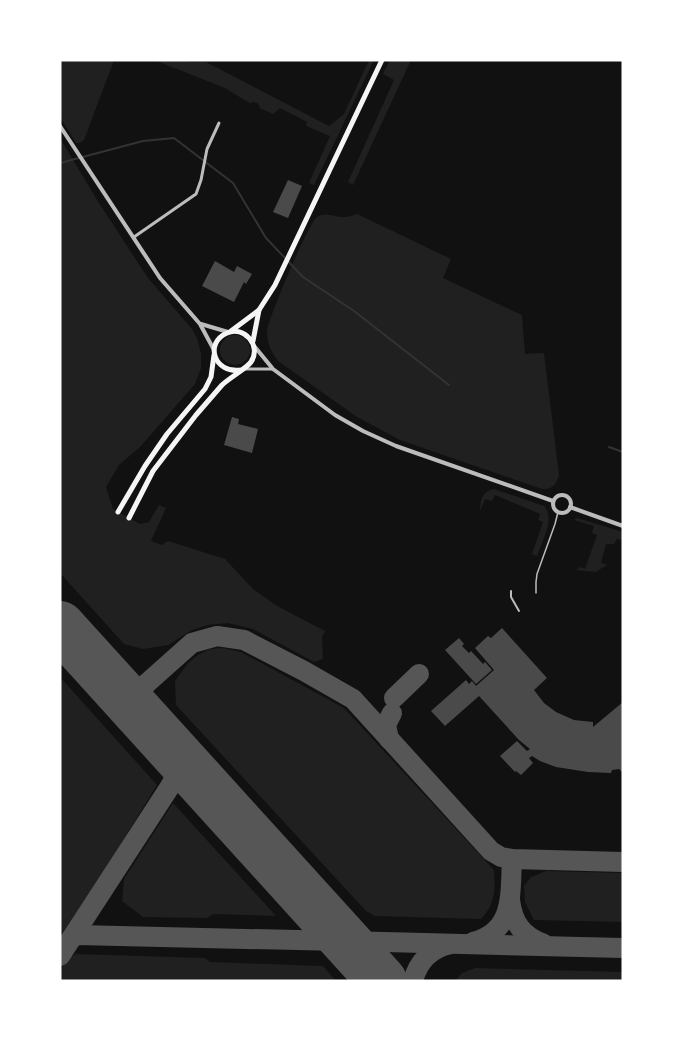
<svg xmlns="http://www.w3.org/2000/svg" width="683" height="1041" viewBox="0 0 683 1041" font-family="Mulish,sans-serif">
<style>
.green{fill:#202020}
.lines{fill:none;stroke-linecap:round;stroke-linejoin:round}
.stream{stroke:#333;stroke-width:2}
.taxiway{stroke:#565656;stroke-width:20}
.runway{stroke:#565656;stroke-width:50}
.building{fill:#4a4a4a}
.service{stroke:#bcbcbc;stroke-width:1.5}
.pedestrian{stroke:#bcbcbc;stroke-width:2}
.minor{stroke:#bcbcbc;stroke-width:3}
.tertiary{stroke:#bcbcbc;stroke-width:4}
.trunk{stroke:#f5f5f5;stroke-width:5}
</style>
<rect width="100%" height="100%" fill="#111"/>
<g class="green">
<path d="M60,60H114L84,140L80,143H76L60,117Z"/>
<path d="M154,60H186L191,62H206L329,126L344,114L369,60H374L314,185L309,183L330,136L306,126L307,122L280,108L273,114L260,108L258,103L251,102V104L225,88Z"/>
<path d="M390,60H411L353,185L348,182L394,80L383,74Z"/>
<path d="M60,138L97,200L148,278L192,329L197,338L201,353V368L195,384L140,447L119,465L106,487L113,509L140,524L149,522L159,505L166,508L151,541L162,545L168,541L225,559L253,589L277,606L325,631L322,637L323,659L314,662L253,629L228,623L208,625L192,630L168,645L143,649L124,644L60,573Z"/>
<path d="M357,214L451,259L443,278L522,315L525,354L544,353L559,475C556,484 553,490 542,489L400,440L357,417L278,361C271,352 267,343 267,331C268,319 309,222 317,217C327,211 335,218 344,217C348,217 353,215 357,214Z"/>
<circle cx="235" cy="350" r="15"/>
<path d="M494,489L544,506C556,518 542,541 537,556L532,554L543,522L538,520L540,514L495,495L492,501L485,499L480,511C481,500 481,492 494,489Z"/>
<path d="M577,518L623,532V540L617,539L614,544H606L601,563L607,565L597,571L596,572L576,570L580,567L585,569L597,535L592,533L594,526L574,520Z"/>
<path d="M223,648L241,652L344,708L494,870C495,890 496,903 481,919L375,916L366,911L176,705L175,681L188,663L198,655L210,649Z"/>
<path d="M60,677L157,785L60,942Z"/>
<path d="M173,803L276,916L213,914L207,918L143,917L122,901L124,879Z"/>
<path d="M546,871L623,873V922L534,920L525,902L524,886L531,877Z"/>
<path d="M76,954L205,958L210,962L323,966L336,981H60C60,967 63,961 76,954Z"/>
<path d="M475,968L623,972V981H455L462,973Z"/>
</g>
<g class="lines">
<g class="stream">
<path d="M60,163L143,141L174,138L233,183L266,238L303,277L354,311L449,385"/>
<path d="M609,447L623,452"/>
</g>
<g class="taxiway">
<path d="M109,680C122,691 131,692 146,684C138,697 136,704 144,718"/>
<path d="M146,684L192,643L217,636L244,640L304,671L353,699L491,851L501,857L512,859L623,862"/>
<path d="M394,698L419,674"/>
<path d="M389,739L386,725L392,713"/>
<path d="M166,742C177,759 181,766 171,785C192,775 199,783 215,796"/>
<path d="M306,897C314,909 317,912 313,927"/>
<path d="M510,900C513,923 522,936 544,944"/>
<path d="M320,912C332,924 344,932 360,938"/>
<path d="M72,938L77,935C259,938 441,944 623,948"/>
<path d="M329,942C346,948 358,957 371,969"/>
<path d="M473,942C515,931 510,894 512,859"/>
<path d="M60,956L171,785"/>
<path d="M413,981C418,962 431,948 451,944"/>
</g>
<path class="runway" d="M60,626L382,981"/>
</g>
<g class="building">
<path d="M288,180L302,186L288,218L273,212Z"/>
<path d="M215,261L234,272L237,266L252,274L246,284L244,282L234,302L202,286Z"/>
<path d="M232,417L239,419L238,424L258,429L252,453L224,445Z"/>
<path d="M502,628L547,678L534,690L544,703L556,712L574,720L593,722V727L623,702V773L619,769L612,770L611,773L588,772L556,767L540,761L532,756L529,758L533,763L521,775L516,771L515,772L500,756L517,741L527,751L530,749L519,740L479,696L445,726L431,711L466,680L469,684L472,681L476,686L494,670L475,648L488,636L491,638Z"/>
<path d="M459,638L464,644L462,646L469,653L471,651L483,664L485,662L492,670L476,684L445,650Z"/>
</g>
<g class="lines">
<path class="service" d="M536,593V582L537,574L555,524L558,512"/>
<path class="pedestrian" d="M511,591V597L519,611"/>
<g class="minor">
<path d="M134,237L196,194L201,180L207,149L219,123"/>
<path d="M245,369H273"/>
</g>
<g class="tertiary">
<path d="M60,126L160,278L200,324L214,350"/>
<path d="M201,324L228,332"/>
<path d="M255,347L273,369L335,415L363,431L396,446L553,501"/>
<circle cx="562" cy="504" r="9"/>
<path d="M570,507L623,526"/>
</g>
<g class="trunk">
<path d="M231,331L259,310L275,285L382,60"/>
<path d="M253,341L259,310"/>
<path d="M118,512L145,466L167,434L205,389L211,377L214,355"/>
<path d="M129,518L153,471L196,415L222,385C229,378 247,368 251,362C262,346 244,325 227,333C204,343 214,374 241,370"/>
</g>
</g>
<rect width="683" height="1041" fill="none" stroke="#ffffff" stroke-width="123"/>
</svg>
